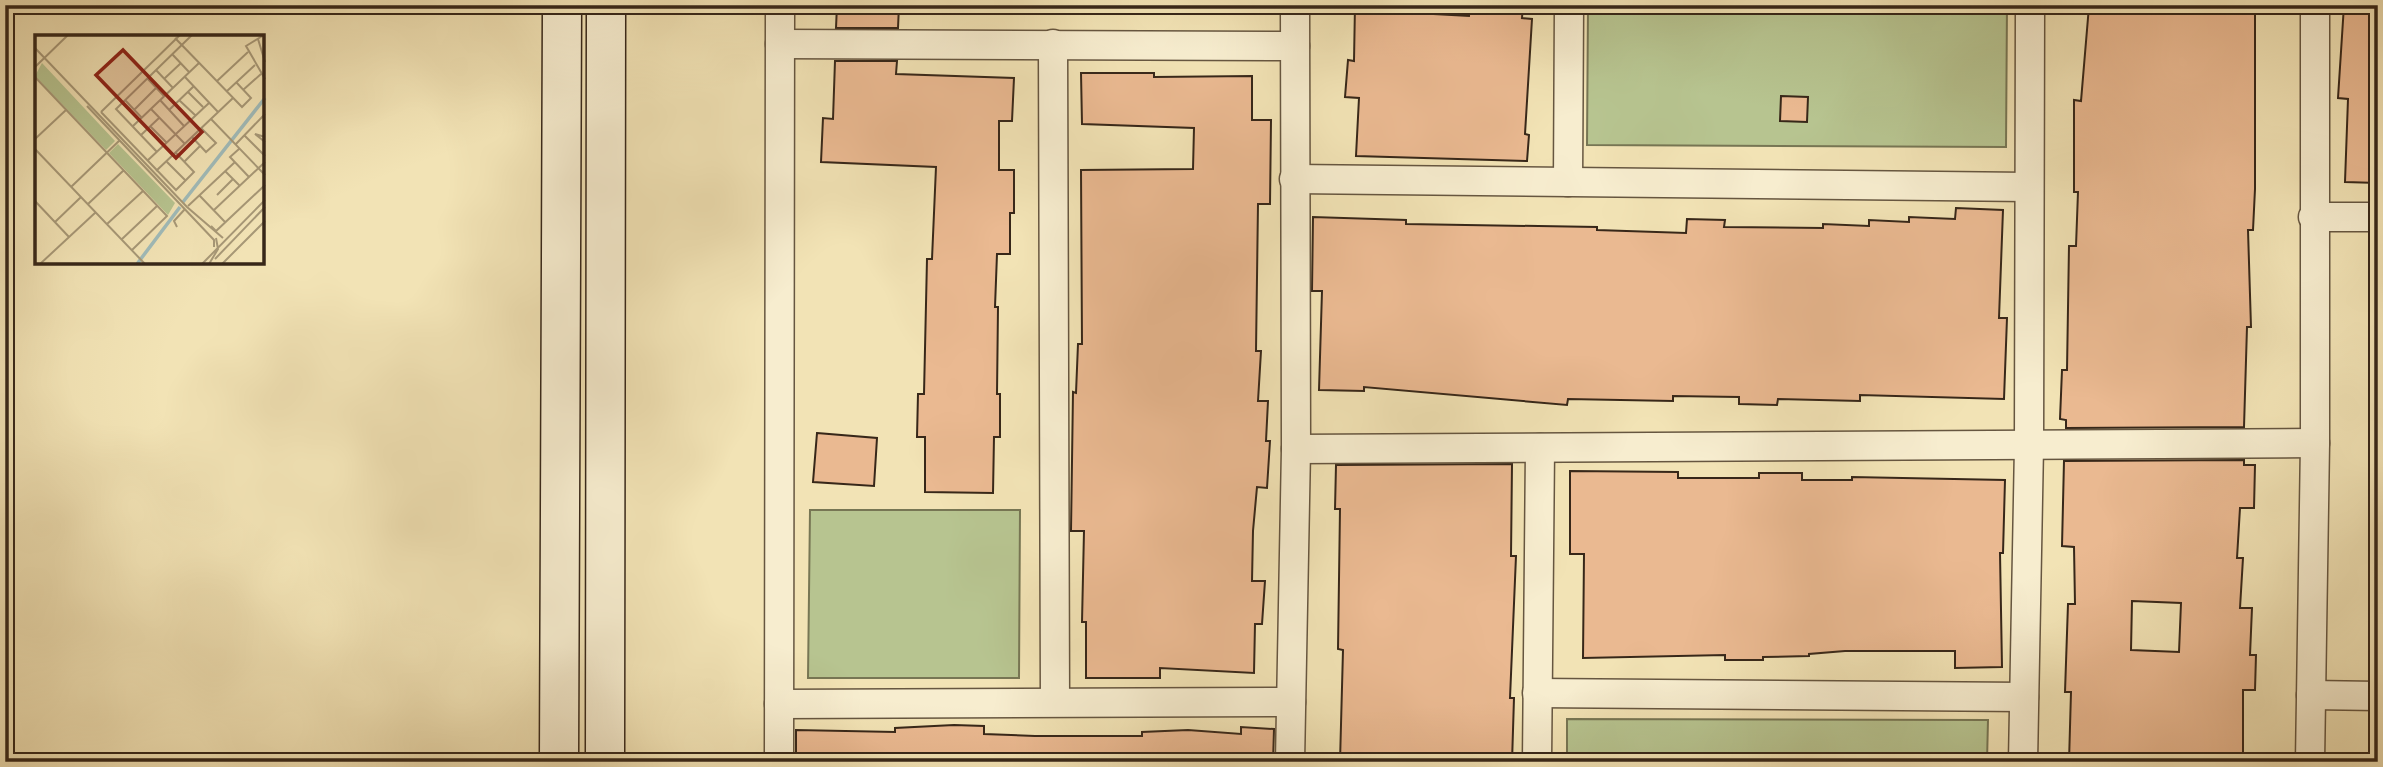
<svg xmlns="http://www.w3.org/2000/svg" width="2383" height="767" viewBox="0 0 2383 767" font-family="'IM FELL DW Pica',serif">
<style>
.green{fill:#b7c490;stroke:#777654;stroke-width:2}
.building{fill:#eab991;stroke:#372719;stroke-width:2;fill-rule:evenodd}
.lines{fill:none;stroke-linecap:round;stroke-linejoin:round}
.street-casing{stroke:#665640;stroke-width:31}
.secondary-casing{stroke:#372719;stroke-width:41}
.street{stroke:#f7edcf;stroke-width:28}
.secondary{stroke:#f7edcf;stroke-width:38}
.inset-river{fill:none;stroke:#a0bbb9;stroke-width:3.5}
.inset-road{fill:none;stroke:#a79877;stroke-width:2}
.view{fill:#8f2418;fill-opacity:0.15;stroke:#8f2418;stroke-width:3.5}
.inset-edge{fill:none;stroke:#372719;stroke-width:3.5}
</style>
<rect width="100%" height="100%" fill="#f2e3b5"/>
<filter id="stains"><feTurbulence type="fractalNoise" baseFrequency=".00286" numOctaves="4"/><feColorMatrix values="0 0 0 0 .2 0 0 0 0 .09 0 0 0 0 .02 0 0 0 .5 -.17"/></filter>
<radialGradient id="worn" r=".72"><stop offset=".6" stop-color="#630" stop-opacity="0"/><stop offset="1" stop-color="#630" stop-opacity=".3"/></radialGradient>
<g class="green">
<path d="M1588,5H2007L2006,147L1587,145Z"/>
<path d="M810,510H1020L1019,678H808Z"/>
<path d="M1567,719L1988,720L1987,762H1567Z"/>
</g>
<g class="building">
<path d="M837,5H899L898,28H836Z"/>
<path d="M1355,5H1417L1416,13L1469,16L1470,5H1523L1522,18L1532,19L1525,134L1529,135L1527,161L1356,156L1359,98L1345,97L1348,60L1354,61Z"/>
<path d="M2344,5H2378V183L2345,182L2348,99L2338,98Z"/>
<path d="M2089,6L2174,12L2175,6H2255V189L2253,230H2248L2251,327H2247L2244,427L2066,428V420L2060,419L2062,370H2067L2069,246H2076L2078,192H2074V100L2081,101Z"/>
<path d="M835,61H897L896,74L1014,78L1012,121H999V170H1014V213H1010V254H997L995,307H998L997,394H1000V437H994L993,493L925,492V437H917L918,394H924L927,259H932L936,167L821,162L823,118L833,119Z"/>
<path d="M1081,73H1154V77L1252,76V120H1271L1270,204H1258L1256,351H1261L1258,401H1268L1266,441H1270L1267,488L1257,487L1253,531L1252,581H1265L1262,624H1255L1254,673L1160,668V678H1086V622H1082L1084,531H1071L1073,392L1076,393L1078,344H1082L1081,170L1193,169L1194,128L1082,124Z"/>
<path d="M1781,96L1808,97L1807,122L1780,121Z"/>
<path d="M1956,208L2003,210L1999,318H2007L2004,399L1860,395V401L1778,399L1777,405L1739,404V397L1673,396V401L1568,399L1567,405L1364,387V391L1319,390L1322,291H1312L1313,217L1406,220V224L1597,227V230L1686,233L1687,219L1725,220L1724,227L1823,228V224L1869,226V220L1909,222V217L1955,219Z"/>
<path d="M817,433L877,438L874,486L813,482Z"/>
<path d="M2244,460V465H2255L2254,508H2240L2237,558H2243L2240,608H2252L2250,655H2256L2255,690H2243V762H2069L2071,692H2065L2068,604H2075L2074,547L2062,546L2064,461ZM2132,601L2181,603L2179,652L2131,650Z"/>
<path d="M1512,464L1511,556H1516L1510,698H1514L1512,762H1340L1343,650L1338,649L1340,509H1335L1336,465Z"/>
<path d="M1570,471L1678,472V478H1759V473H1802V480H1852V477L2005,480L2003,553H2000L2002,667L1955,668V651H1845L1809,654V656L1763,657V660H1725V655L1583,658L1584,554H1570Z"/>
<path d="M954,725L984,726V734L1035,736H1142V732L1188,730L1241,734V727L1274,729L1273,762H796V730L895,732V728Z"/>
</g>
<g class="lines">
<defs>
<g id="street">
<path d="M780,44L1295,46"/>
<path d="M1053,44L1055,702"/>
<path d="M1294,179L2028,187"/>
<path d="M1568,182L1569,5"/>
<path d="M2313,217H2378"/>
<path d="M1296,449L2315,443"/>
<path d="M1537,693L2024,697"/>
<path d="M2311,695L2378,696"/>
<path d="M779,704L1291,702"/>
<path d="M779,762L780,5"/>
<path d="M1290,762L1296,449L1295,5"/>
<path d="M1537,762L1540,448"/>
<path d="M2023,762L2029,446L2030,5"/>
<path d="M2310,762L2315,443V5"/>
</g>
<g id="secondary">
<path d="M559,762L562,5"/>
<path d="M605,762L606,5"/>
</g>
</defs>
<use href="#street" class="street-casing"/>
<use href="#secondary" class="secondary-casing"/>
<use href="#street" class="street"/>
<use href="#secondary" class="secondary"/>
</g>
<g transform="translate(35 35)">
<rect width="229" height="229" fill="#f2e3b5"/>
<path d="M7,28L80,106L71,115L0,41ZM83,109L140,168L133,180L74,118Z" fill="#b7c490"/>
<path class="inset-river" d="M148,167L230,63M102,229L145,172"/>
<path class="inset-road" d="M229,0L211,11L230,44M140,3L207,72L216,63L201,47M223,4L230,27M0,13L152,172L188,203M137,19L154,37M0,32L33,0M121,35L138,53M0,42L132,181L97,215M150,42L183,77M112,43L129,61M130,43L146,28M182,46L213,17M208,55L226,39M192,56L220,30M153,57L168,72M90,65L107,83M125,65L149,91M144,65L160,80M52,71L179,205V212M116,74L150,109M99,75L121,53M134,75L159,51M66,77L141,155L159,137L141,118M66,77L145,0M176,84L230,140M98,91L164,28M115,91L131,107M106,100L124,83M209,100L230,121M157,102L171,117L181,108L166,93M230,102L220,99L230,107M0,104L31,75M200,110L230,79M0,114L110,229M204,114L195,122L214,142M122,117L81,74L157,0M112,126L174,68M150,126L166,110M132,127L150,145M121,136L198,63M190,136L205,151M36,152L85,105M164,160L190,187M182,160L198,144M0,166L34,202M53,169L89,135M153,171L200,127M179,175L230,127M20,187L46,162M72,189L108,156M176,191L181,196L230,150M142,192L139,186L150,174M87,204L122,171M180,224L230,172M5,229L61,177M167,229L230,165M174,229L183,214L181,203M187,229L230,186"/>
<path class="view" d="M88,15L167,97L141,123L61,40Z"/>
<rect width="229" height="229" class="inset-edge"/>
</g>
<rect width="2383" height="767" fill="none" stroke="#f2e3b5" stroke-width="28"/>
<rect x="7" y="7" width="2369" height="753" fill="none" stroke="#372719" stroke-width="3.5"/>
<rect x="14" y="14" width="2355" height="739" fill="none" stroke="#372719" stroke-width="2"/>
<rect width="100%" height="100%" filter="url(#stains)"/>
<rect width="100%" height="100%" fill="url(#worn)"/>
</svg>
